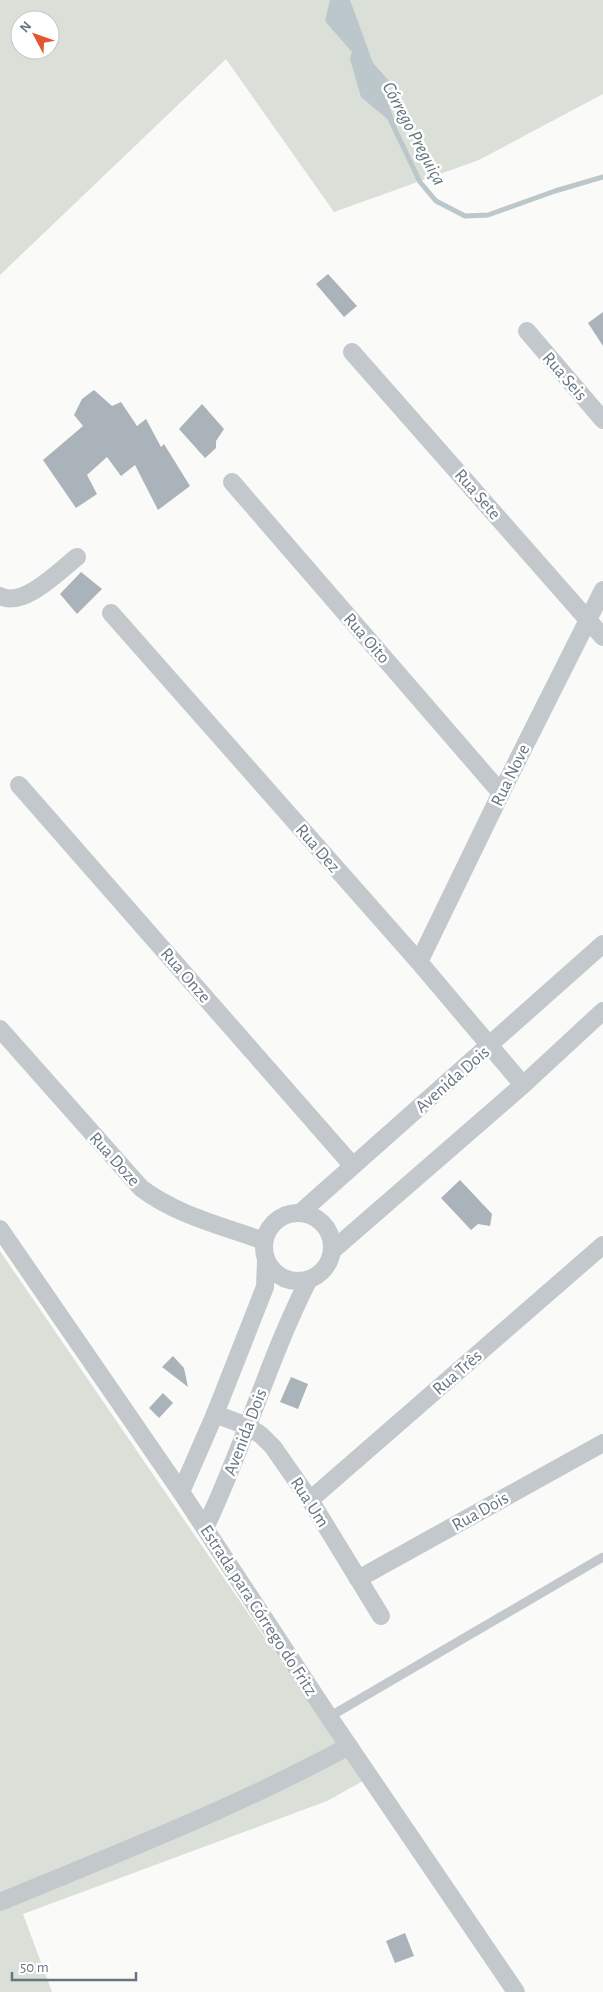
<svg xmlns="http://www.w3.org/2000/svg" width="603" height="1992" viewBox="0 0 603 1992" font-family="'Alegreya Sans',sans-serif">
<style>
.green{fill:#dadfd7;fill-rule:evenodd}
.water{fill:#bbc7cb}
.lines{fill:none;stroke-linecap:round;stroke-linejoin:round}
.stream{stroke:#bbc7cb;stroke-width:5}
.building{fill:#aab3b9}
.lane{stroke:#c3c8cc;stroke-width:9}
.street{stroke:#c3c8cc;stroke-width:18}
.labels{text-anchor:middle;stroke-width:5;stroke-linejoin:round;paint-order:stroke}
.street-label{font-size:18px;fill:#657683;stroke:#fff}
.water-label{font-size:19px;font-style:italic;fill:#60757c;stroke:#fff}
</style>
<rect width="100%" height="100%" fill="#fafaf8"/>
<g class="green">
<path d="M0,0H603V94L479,160L334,212L226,59L0,275ZM20,20H50V50H20Z"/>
<path d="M0,1251L363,1781L327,1801L23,1914L52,1992H0Z"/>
</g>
<path class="water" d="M330,0H350L373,63L389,81L384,93L397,127L361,97L350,59L352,52L325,21Z"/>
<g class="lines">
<path class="stream" d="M390,119L420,182L436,201L465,216L488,215L555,191L603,177"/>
</g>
<g class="building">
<path d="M328,274L357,306L344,317L316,284Z"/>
<path d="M603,312V346L588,323Z"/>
<path d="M94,390L112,406L121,402L137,426L146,419L161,447L164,444L190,486L158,510L135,465L121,476L107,457L87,475L97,494L76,508L43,460L83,426L74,415L82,399Z"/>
<path d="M202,404L224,429L216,441V448L205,458L179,429Z"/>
<path d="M81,572L102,589L77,614L60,594Z"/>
<path d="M460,1180L492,1214L490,1226L478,1224L471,1230L441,1198Z"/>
<path d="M173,1356L184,1368L188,1387L162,1367Z"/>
<path d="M291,1377L308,1384L298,1409L280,1402Z"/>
<path d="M163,1393L173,1403L159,1418L149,1408Z"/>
<path d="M405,1933L414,1956L395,1963L386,1941Z"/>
</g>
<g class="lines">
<path class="lane" d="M329,1717L603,1557"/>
<g class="street">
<path d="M527,331L603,420"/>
<path d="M352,352L603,637"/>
<path d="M232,482L501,793"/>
<path d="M0,596C23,609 60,570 77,557"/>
<path d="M111,613L419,962L523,1085"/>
<path d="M19,785L352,1165"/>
<path d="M419,962L501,793L603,590"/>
<path d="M0,1029L141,1188C176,1215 223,1226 264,1241"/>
<circle cx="298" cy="1247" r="34"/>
<path d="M300,1213L603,944"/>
<path d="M0,1229L181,1492L329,1717L516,1992"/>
<path d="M333,1250L523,1085L603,1011"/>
<path d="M215,1414L247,1426L261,1435L273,1447L310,1500L381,1616"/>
<path d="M181,1492L215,1414L265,1287L266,1260"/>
<path d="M310,1500L603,1245"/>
<path d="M205,1528C244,1447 268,1360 308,1281"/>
<path d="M358,1579L603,1443"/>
<path d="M0,1902C118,1853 237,1807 349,1746"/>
</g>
</g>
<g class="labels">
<g class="street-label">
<text transform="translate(565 376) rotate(49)" y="6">Rua Seis</text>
<text transform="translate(478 494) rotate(49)" y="6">Rua Sete</text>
<text transform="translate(367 638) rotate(49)" y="6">Rua Oito</text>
<text transform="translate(510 775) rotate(-64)" y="6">Rua Nove</text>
<text transform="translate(318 848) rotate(49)" y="6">Rua Dez</text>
<text transform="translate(186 975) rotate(49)" y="6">Rua Onze</text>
<text transform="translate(452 1079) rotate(-41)" y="6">Avenida Dois</text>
<text transform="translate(115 1159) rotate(48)" y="6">Rua Doze</text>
<text transform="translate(457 1372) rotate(-41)" y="6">Rua Três</text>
<text transform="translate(245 1432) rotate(-69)" y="6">Avenida Dois</text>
<text transform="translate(310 1502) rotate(57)" y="6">Rua Um</text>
<text transform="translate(480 1511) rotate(-29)" y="6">Rua Dois</text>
<text transform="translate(259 1610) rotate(57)" y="6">Estrada para Córrego do Fritz</text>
</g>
<g class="water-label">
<text transform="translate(415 133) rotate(62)" y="7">Córrego Preguiça</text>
</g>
</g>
<g transform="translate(35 35) rotate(311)"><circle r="24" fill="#ffffff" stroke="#c1c8cd"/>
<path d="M0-4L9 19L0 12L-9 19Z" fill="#e4572e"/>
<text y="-8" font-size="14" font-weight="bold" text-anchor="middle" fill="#657683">N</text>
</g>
<path d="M12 1972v8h124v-8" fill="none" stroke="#657683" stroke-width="2.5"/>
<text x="20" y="1972" font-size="15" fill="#657683" stroke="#ffffff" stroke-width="4" paint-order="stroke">50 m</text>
</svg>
